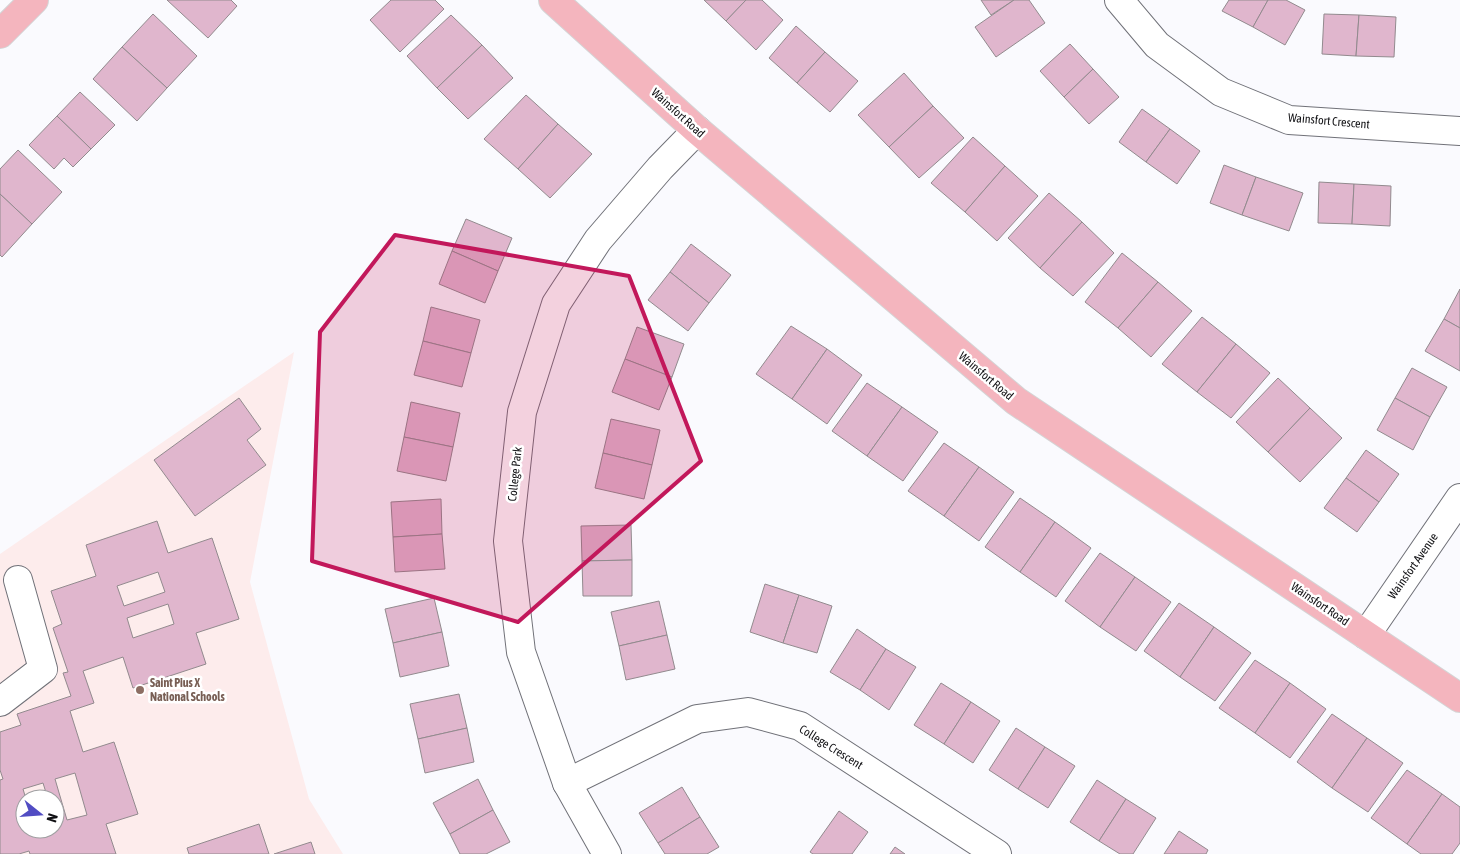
<svg xmlns="http://www.w3.org/2000/svg" width="1460" height="854" viewBox="0 0 1460 854" font-family="'Asap Condensed',sans-serif">
<style>
.education{fill:#fdecec;fill-rule:evenodd}
.building{fill:#e0b6cd;stroke:#928a8e;fill-rule:evenodd}
.lines{fill:none;stroke-linecap:round;stroke-linejoin:round}
.minor-casing{stroke:#707178;stroke-width:30}
.major-casing{stroke:#d4d4d5;stroke-width:30}
.minor{stroke:#fff;stroke-width:28}
.major{stroke:#f4b5be;stroke-width:28}
.marked{fill:#c2185b;fill-opacity:0.2;stroke:#c2185b;stroke-width:4;stroke-linejoin:round}
.education-dot{fill:#8d6e63;stroke:#fff;stroke-width:2}
.labels{text-anchor:middle;stroke-width:5;stroke-linejoin:round;paint-order:stroke}
.street-label{font-size:12px;fill:#101013;stroke:#fff}
.education-label{font-size:12px;font-weight:bold;fill:#785e54;stroke:#fff;text-anchor:start}
</style>
<rect width="100%" height="100%" fill="#fafafe"/>
<path class="education" d="M294,352L250,582L309,799L343,854H0V554ZM25,799H55V829H25Z"/>
<g class="building">
<path d="M167,0H231L237,6L208,38Z"/>
<path d="M391,0H435L444,9L400,52L370,20Z"/>
<path d="M704,0H746L726,21Z"/>
<path d="M746,0H762L783,20L756,50L726,21Z"/>
<path d="M981,0H1014L991,15Z"/>
<path d="M1014,0H1029L1045,23L996,57L975,27Z"/>
<path d="M1229,0H1268L1253,27L1222,11Z"/>
<path d="M1268,0H1286L1305,10L1285,45L1253,27Z"/>
<path d="M153,14L197,56L167,88L122,47Z"/>
<path d="M1324,14L1359,15L1356,56L1322,54Z"/>
<path d="M451,15L482,45L437,88L407,56Z"/>
<path d="M1359,15L1396,17L1394,57L1356,56Z"/>
<path d="M796,26L825,52L797,83L769,58Z"/>
<path d="M1070,44L1093,69L1064,97L1040,71Z"/>
<path d="M482,45L513,78L468,119L437,88Z"/>
<path d="M122,47L167,88L137,121L93,79Z"/>
<path d="M825,52L858,81L830,112L797,83Z"/>
<path d="M1093,69L1119,97L1089,124L1064,97Z"/>
<path d="M904,73L933,106L889,147L858,115Z"/>
<path d="M80,92L115,125L91,149L57,116Z"/>
<path d="M526,95L558,124L518,169L484,139Z"/>
<path d="M933,106L964,138L919,178L889,147Z"/>
<path d="M1142,109L1170,129L1146,162L1119,142Z"/>
<path d="M57,116L91,149L73,167L64,158L54,169L29,145Z"/>
<path d="M558,124L592,154L550,198L518,169Z"/>
<path d="M1170,129L1200,151L1177,184L1146,162Z"/>
<path d="M973,137L1005,166L965,212L931,183Z"/>
<path d="M18,150L62,192L32,224L0,194V169Z"/>
<path d="M1224,165L1256,177L1242,215L1210,203Z"/>
<path d="M1005,166L1038,196L997,241L965,212Z"/>
<path d="M1256,177L1303,193L1289,231L1242,215Z"/>
<path d="M1319,182L1354,184L1352,224L1318,223Z"/>
<path d="M1354,184L1391,186L1390,226L1352,224Z"/>
<path d="M1049,193L1082,222L1040,268L1008,238Z"/>
<path d="M0,194L32,224L2,257L0,255Z"/>
<path d="M466,219L512,238L498,271L452,251Z"/>
<path d="M1082,222L1114,253L1073,296L1040,268Z"/>
<path d="M691,244L731,275L709,303L670,272Z"/>
<path d="M452,251L498,271L485,303L439,284Z"/>
<path d="M1122,253L1158,282L1118,328L1085,302Z"/>
<path d="M670,272L709,303L688,331L648,300Z"/>
<path d="M1158,282L1192,311L1151,357L1118,328Z"/>
<path d="M1460,289V328L1444,319Z"/>
<path d="M431,307L480,320L471,353L423,341Z"/>
<path d="M1202,317L1236,344L1197,392L1162,364Z"/>
<path d="M1444,319L1460,328V371L1425,351Z"/>
<path d="M791,326L827,349L792,399L756,374Z"/>
<path d="M637,327L684,344L672,377L625,359Z"/>
<path d="M423,341L471,353L462,387L414,375Z"/>
<path d="M1236,344L1270,373L1231,418L1197,392Z"/>
<path d="M827,349L862,375L827,424L792,399Z"/>
<path d="M625,359L672,377L659,410L612,392Z"/>
<path d="M1412,368L1447,387L1430,417L1395,398Z"/>
<path d="M1278,378L1310,408L1268,452L1236,422Z"/>
<path d="M867,383L902,407L867,456L832,431Z"/>
<path d="M239,398L261,429L247,440L266,465L195,516L154,460Z"/>
<path d="M1395,398L1430,417L1413,450L1377,430Z"/>
<path d="M411,402L460,413L453,447L404,437Z"/>
<path d="M902,407L938,432L903,481L867,456Z"/>
<path d="M1310,408L1342,438L1300,482L1268,452Z"/>
<path d="M611,419L660,430L652,465L603,453Z"/>
<path d="M404,437L453,447L446,481L397,471Z"/>
<path d="M944,443L979,467L944,516L908,491Z"/>
<path d="M1366,450L1399,474L1379,502L1346,478Z"/>
<path d="M603,453L652,465L644,499L595,488Z"/>
<path d="M979,467L1014,492L979,541L944,516Z"/>
<path d="M1346,478L1379,502L1357,532L1324,508Z"/>
<path d="M1020,498L1055,522L1020,572L985,547Z"/>
<path d="M441,499L442,534L393,537L391,502Z"/>
<path d="M157,521L168,553L212,538L239,619L196,633L206,664L133,688L123,657L83,671L94,703L70,711L83,752L114,742L138,814L106,824L116,854H30L29,851L19,854H0V780L3,779L0,770V732L21,725L17,714L71,696L63,673L68,672L53,628L62,624L51,591L96,576L86,545ZM158,572L165,592L124,606L117,586ZM168,604L174,624L133,638L127,618ZM75,773L87,815L67,820L55,779ZM43,783L48,799H55V829H25L26,799L23,789Z"/>
<path d="M1055,522L1091,548L1056,597L1020,572Z"/>
<path d="M631,525L632,560L582,561L581,526Z"/>
<path d="M442,534L445,569L395,572L393,537Z"/>
<path d="M1100,553L1135,577L1100,627L1065,601Z"/>
<path d="M632,560V596H583L582,561Z"/>
<path d="M1135,577L1171,602L1136,651L1100,627Z"/>
<path d="M765,584L799,595L783,643L750,632Z"/>
<path d="M799,595L832,606L817,653L783,643Z"/>
<path d="M434,598L442,632L393,643L385,609Z"/>
<path d="M659,601L667,635L619,646L611,612Z"/>
<path d="M1179,603L1214,627L1180,677L1144,651Z"/>
<path d="M1214,627L1251,653L1215,701L1180,677Z"/>
<path d="M857,629L886,649L860,690L830,672Z"/>
<path d="M442,632L449,666L400,677L393,643Z"/>
<path d="M667,635L675,669L626,680L619,646Z"/>
<path d="M886,649L916,667L889,710L860,690Z"/>
<path d="M1255,660L1290,683L1255,733L1219,708Z"/>
<path d="M941,683L971,702L944,744L914,725Z"/>
<path d="M1290,683L1326,709L1290,758L1255,733Z"/>
<path d="M459,694L467,728L418,739L410,704Z"/>
<path d="M971,702L1000,721L973,763L944,744Z"/>
<path d="M1332,714L1367,738L1332,788L1297,762Z"/>
<path d="M467,728L474,762L425,773L418,739Z"/>
<path d="M1016,728L1045,747L1018,789L989,770Z"/>
<path d="M1367,738L1403,763L1368,812L1332,788Z"/>
<path d="M1045,747L1075,766L1048,808L1018,789Z"/>
<path d="M1407,770L1442,794L1407,844L1371,818Z"/>
<path d="M478,779L493,810L450,834L433,803Z"/>
<path d="M1097,780L1126,799L1099,841L1070,822Z"/>
<path d="M682,787L700,817L658,843L639,813Z"/>
<path d="M1442,794L1460,807V843L1452,854H1421L1407,844Z"/>
<path d="M1126,799L1156,818L1133,854H1120L1099,841Z"/>
<path d="M493,810L510,842L486,854H460L450,834Z"/>
<path d="M839,811L868,832L852,854H813L810,852Z"/>
<path d="M700,817L719,847L707,854H665L658,843Z"/>
<path d="M259,824L269,854H189L187,848Z"/>
<path d="M1179,831L1208,850L1206,854H1164Z"/>
<path d="M311,842L315,854H274Z"/>
<path d="M895,847L905,854H890Z"/>
</g>
<g class="lines">
<defs>
<g id="minor">
<path d="M1119,0L1157,45L1221,92L1289,120L1460,131"/>
<path d="M1366,635L1460,498"/>
<path d="M0,702L43,669L18,580"/>
<path d="M567,783L697,719L748,712L800,726L997,854"/>
<path d="M607,854L567,783L521,652L508,541L522,412L556,304L598,240L660,168L697,130"/>
</g>
<g id="major">
<path d="M553,0L697,130L1016,401L1460,698"/>
<path d="M0,34L34,0"/>
</g>
</defs>
<use href="#minor" class="minor-casing"/>
<use href="#major" class="major-casing"/>
<use href="#minor" class="minor"/>
<use href="#major" class="major"/>
</g>
<path class="marked" d="M395,235L629,276L701,461L518,622L312,561L320,332Z"/>
<circle class="education-dot" cx="140" cy="690" r="5"/>
<g class="labels">
<g class="street-label">
<text transform="translate(678 113) rotate(42)" y="4">Wainsfort Road</text>
<text transform="translate(1329 121) rotate(5)" y="4">Wainsfort Crescent</text>
<text transform="translate(986 376) rotate(40)" y="4">Wainsfort Road</text>
<text transform="translate(515 474) rotate(-84)" y="4">College Park</text>
<text transform="translate(1413 566) rotate(-55)" y="4">Wainsfort Avenue</text>
<text transform="translate(1320 604) rotate(34)" y="4">Wainsfort Road</text>
<text transform="translate(831 747) rotate(32)" y="4">College Crescent</text>
</g>
<g class="education-label">
<text x="150" y="687">Saint Pius X<tspan x="150" dy="14">National Schools</tspan></text>
</g>
</g>
<g transform="translate(40 814) rotate(107)"><circle r="24" fill="#ffffff" stroke="#9f9fa1"/>
<path d="M0-4L9 19L0 12L-9 19Z" fill="#514cc3"/>
<text y="-8" font-size="14" font-weight="bold" text-anchor="middle" fill="#101013">N</text>
</g>
</svg>
